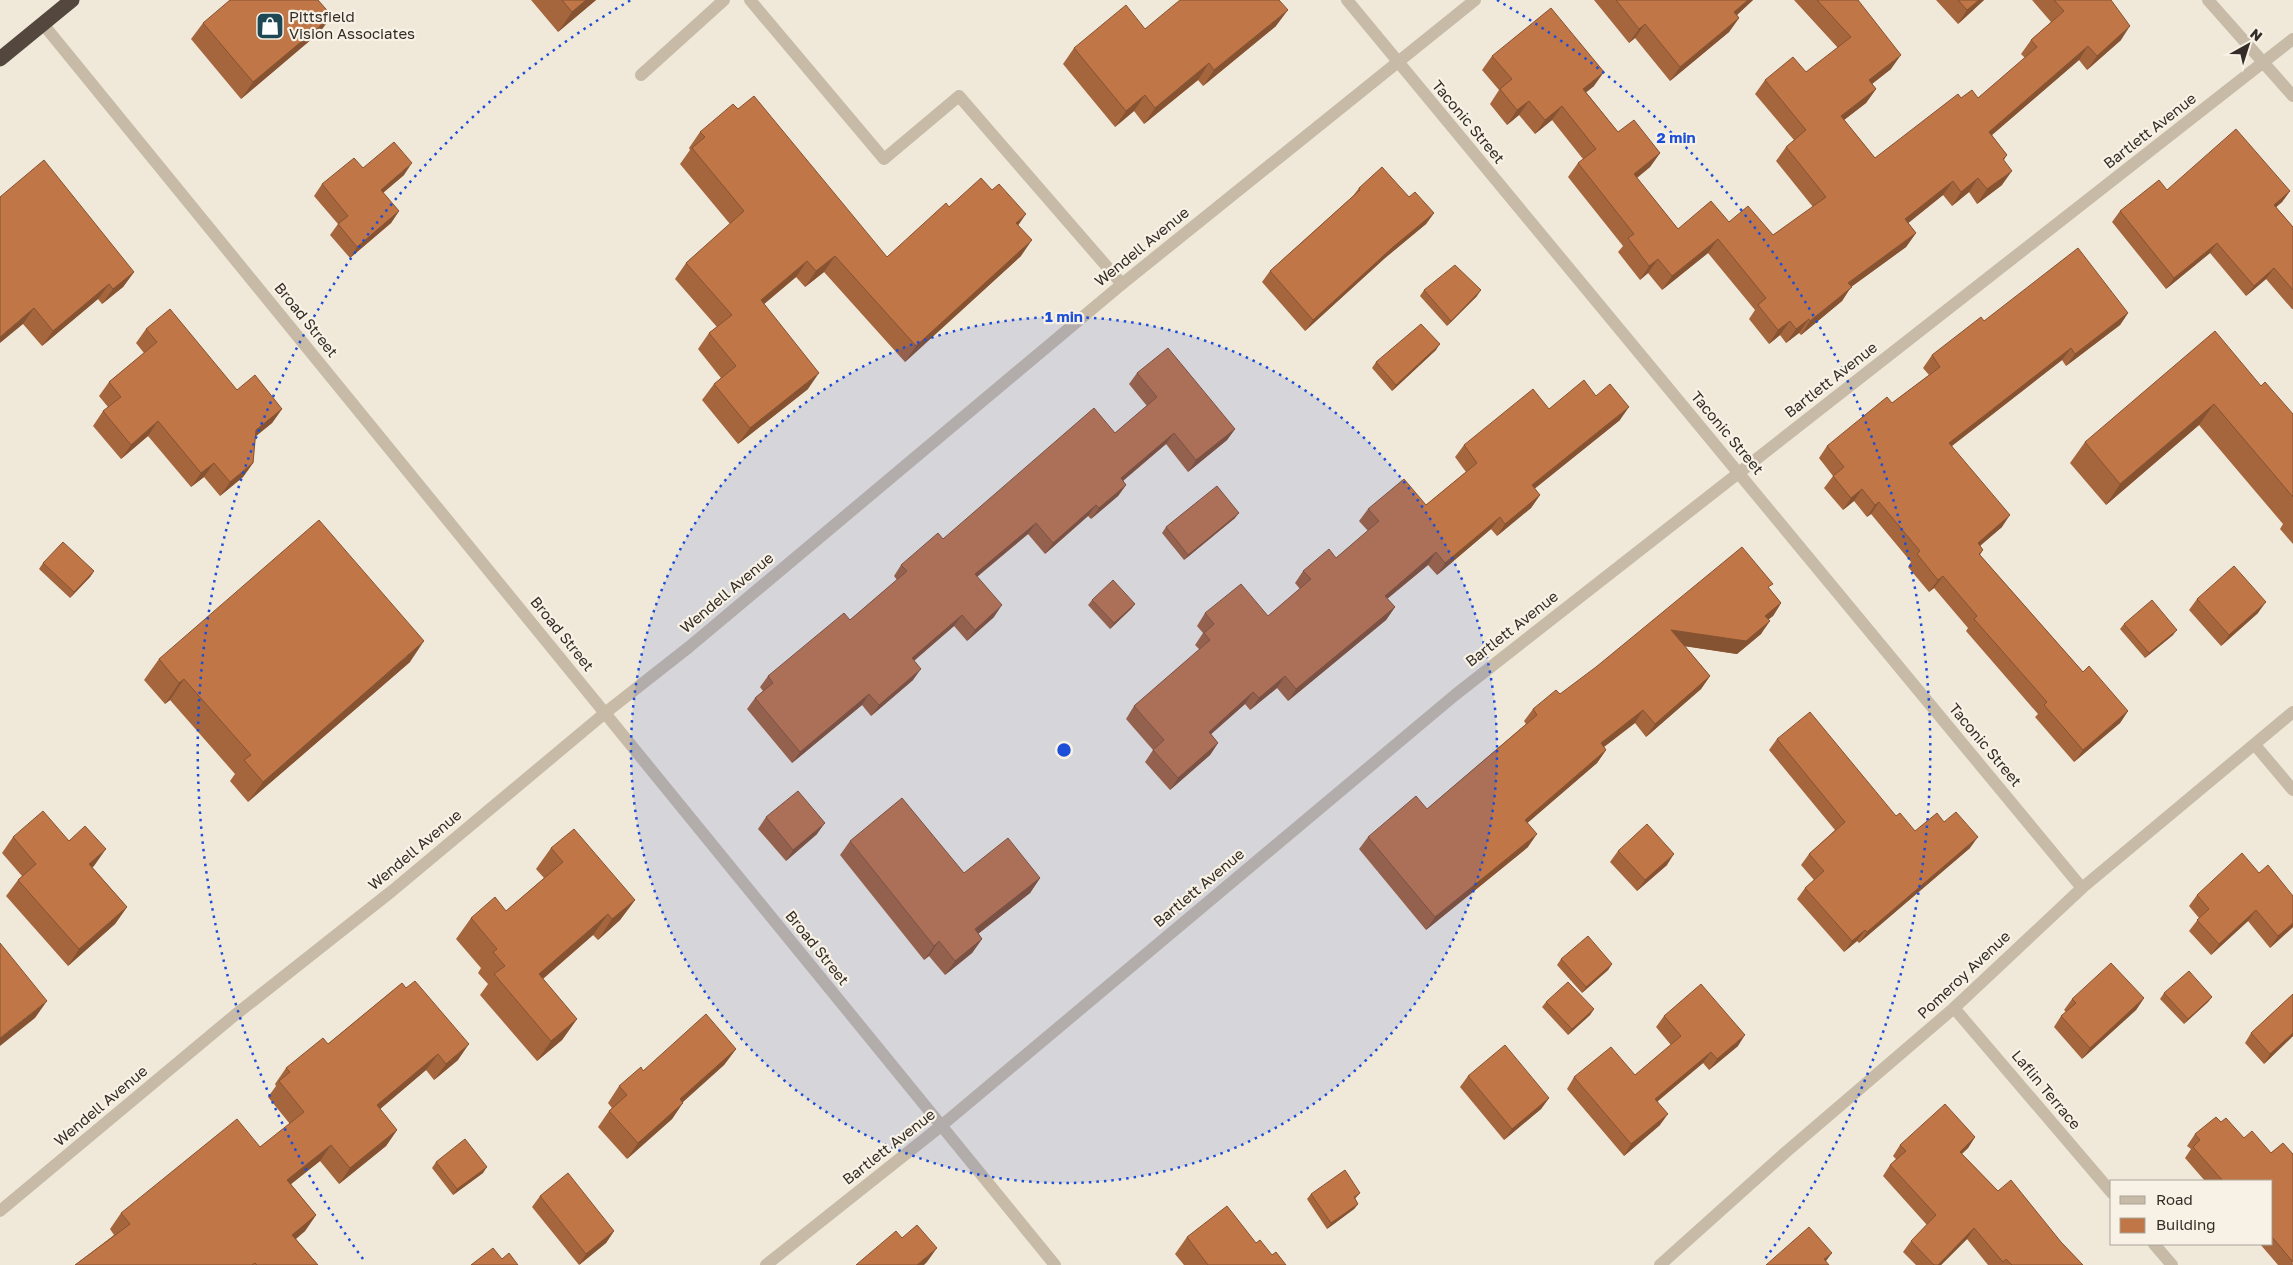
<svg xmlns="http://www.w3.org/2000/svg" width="2293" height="1265" viewBox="0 0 2293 1265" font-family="'Golos Text',sans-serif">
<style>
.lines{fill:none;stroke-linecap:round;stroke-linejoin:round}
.minor{stroke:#c7baa6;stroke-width:12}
.highway{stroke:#54483e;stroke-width:15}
.wall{fill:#a5653d}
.shaded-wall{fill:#865332}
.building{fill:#c07647;stroke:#865332}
.ring{fill:none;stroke:#1d4ed8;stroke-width:2.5;stroke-dasharray:2.5 5}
.labels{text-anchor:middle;stroke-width:4.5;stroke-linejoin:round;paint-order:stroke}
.poi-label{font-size:15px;fill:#342d27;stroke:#f8f2e6;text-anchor:start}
.street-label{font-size:15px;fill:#342d27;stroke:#f8f2e6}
.centre{fill:#1d4ed8;stroke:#f8f2e6;stroke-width:2.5}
.ring-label{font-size:15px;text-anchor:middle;font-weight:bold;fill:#1d4ed8;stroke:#f8f2e6;stroke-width:4.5;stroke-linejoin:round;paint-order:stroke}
</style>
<rect width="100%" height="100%" fill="#f0e9da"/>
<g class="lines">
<g class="minor">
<path d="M750,0L884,159L959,96L1122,284"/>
<path d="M1347,0L2082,888"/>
<path d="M2208,0L2293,96"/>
<path d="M43,24L1055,1265"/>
<path d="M641,75L724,0"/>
<path d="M2255,745L2293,790"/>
<path d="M1954,1008L2112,1193"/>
<path d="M0,1211L235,1015L392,891L605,713L689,647L1122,284L1475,0"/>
<path d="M2154,1244L2172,1265"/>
<path d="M766,1265L941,1126L1455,695L2293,39"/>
<path d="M1660,1265L1786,1152L1954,1008L2082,888L2293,712"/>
</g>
<path class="highway" d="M0,59L72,0"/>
</g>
<g class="wall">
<path d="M531,0H596L558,32Z"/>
<path d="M1594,0H1753L1737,15L1739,18L1729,32L1670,81L1635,38L1629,43Z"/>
<path d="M1794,0H1858L1891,69L1872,84L1876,89L1866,103L1844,120L1875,158L1961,98H1978L2025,58L2021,54L2031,40L2051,22L2032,0H2111L2121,40L2087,70L2079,60L1992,135L2007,155L2004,160L2002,185L1977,204L1969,192L1952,206L1943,195L1908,223L1916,233L1906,247L1851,287L1842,301L1801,335L1799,333L1786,343L1780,335L1769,344L1749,319L1755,310L1708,253L1662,290L1648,273L1640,280L1618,252L1623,246L1568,177L1578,163L1583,159L1552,120L1535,134L1519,115L1507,125L1490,104L1499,90L1482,70L1492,56L1594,86L1586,92L1618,132L1660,153L1650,167L1637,178L1678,229L1729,222L1773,235L1813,207L1776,161L1786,147L1794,140L1755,94L1765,80L1806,72L1838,48Z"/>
<path d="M1936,0H1984L1958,24Z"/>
<path d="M203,23L320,32L241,99L191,39Z"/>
<path d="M1276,26L1203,86L1198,80L1144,124L1134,111L1115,127L1063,64L1074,48L1145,29Z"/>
<path d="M738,109L887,257L949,207L1018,225L1021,256L905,362L824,272L805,287L796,277L764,304L808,389L738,444L702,400L714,384L721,378L698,349L709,333L717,327L675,279L686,263L730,224L680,164L690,150L689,148L700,132Z"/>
<path d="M363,168L404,175L383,193L399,211L391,223L350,258L330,235L338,224L314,196L322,184Z"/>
<path d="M1359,188L1409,197L1434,213L1426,224L1385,258L1305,331L1262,282L1270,271L1353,196Z"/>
<path d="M2167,190L2290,191L2282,202L2276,207L2293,227V309H2292L2266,279L2246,296L2210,253L2166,289L2112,222L2120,211Z"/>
<path d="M0,197L134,272L123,287L102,304L98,299L42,346L23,324Z"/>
<path d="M1424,290L1477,296L1447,326L1420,296Z"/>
<path d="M2128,313L2120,325L2066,366L2062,360L1952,446L2002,527L1980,546L1983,550L1980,555L2083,672L2128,711L2120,723L2074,762L2035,717L2038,714L1966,631L1968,628L1934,588L1929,592L1908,567L1911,562L1871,514L1867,517L1854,501L1843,510L1824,488L1833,476L1819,458L1827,446L1892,403L1929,375L1923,368L1932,355L1984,321Z"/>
<path d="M146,329L237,390L282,409L272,423L255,437L253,463L243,477L220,496L204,477L191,487L148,436L121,459L93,426L103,411L108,407L99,396L109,382L144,353L136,343Z"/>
<path d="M1436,350L1392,391L1372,368L1376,362Z"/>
<path d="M1137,373L1235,429L1227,440L1188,472L1166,444L1123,481L1126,485L1118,496L1091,519L1088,516L1045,554L1028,534L977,577L994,617L967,641L954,626L914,661L913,680L871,716L862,705L792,763L747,709L755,698L763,691L760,687L768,676L850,620L897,580L894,576L901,565L1115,433L1147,406L1129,384Z"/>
<path d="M2261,386L2293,414V544L2280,529L2283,524L2199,425L2106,505L2070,463L2085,442Z"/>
<path d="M1596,396L1620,420L1534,489L1540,495L1531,508L1497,536L1491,529L1437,575L1428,565L1387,599L1395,607L1386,620L1288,701L1277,688L1250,710L1245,704L1211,734L1218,743L1210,755L1170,790L1145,762L1153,750L1126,719L1134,706L1200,650L1195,645L1203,633L1197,626L1205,613L1268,616L1300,589L1295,583L1303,571L1336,558L1368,531L1359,521L1368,509L1426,505L1466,472L1455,457L1464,445L1549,409Z"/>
<path d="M1235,518L1184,560L1162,533L1166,527Z"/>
<path d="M43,563L94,571L90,577L70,598L39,569Z"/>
<path d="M1769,588L1781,603L1773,616L1768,619L1761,634L1737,654L1685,646L1710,676L1701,689L1646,737L1635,723L1604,747L1606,750L1597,763L1527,823L1528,847L1426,930L1359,849L1368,837L1427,809L1526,724L1524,721L1533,709Z"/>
<path d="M2197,599L2258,613L2221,646L2189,610Z"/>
<path d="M1092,600L1135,604L1131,609L1110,629L1088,605Z"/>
<path d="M2124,624L2173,635L2145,658L2120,629Z"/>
<path d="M159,659L410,662L248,802L230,781L235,774L170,700L165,704L144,680Z"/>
<path d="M1777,739L1896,816L1915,831L1944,822L1970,848L1859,943L1857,941L1844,952L1797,899L1805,888L1814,880L1801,865L1809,854L1835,830L1769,750Z"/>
<path d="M766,817L817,834L786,861L758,829Z"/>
<path d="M13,837L69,841L94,866L92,867L127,907L115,924L68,966L6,896L18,880L22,876L2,853Z"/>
<path d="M850,841L964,873L1040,878L1030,893L978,934L982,939L972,953L945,975L929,956L924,960L840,855Z"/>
<path d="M551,848L635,900L620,920L598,940L593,935L543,979L577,1019L562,1040L537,1061L480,995L488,984L478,973L481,968L456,939L471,918L506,911L544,878L536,869Z"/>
<path d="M1618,851L1667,865L1637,891L1610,862Z"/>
<path d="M2259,873L2293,896V927L2270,948L2248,921L2211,955L2189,931L2199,918L2189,906L2197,895Z"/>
<path d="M1561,959L1612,964L1608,970L1582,993L1557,965Z"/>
<path d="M402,983L458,1060L434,1080L426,1070L380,1109L397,1130L386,1146L339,1184L320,1161L291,1184L316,1215L305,1231L296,1239L318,1265H75L114,1235L110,1229L121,1213L260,1147L290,1124L268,1097L276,1086L275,1084L286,1068L328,1044Z"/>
<path d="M2164,993L2212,997L2208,1002L2184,1024L2160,999Z"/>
<path d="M2293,994V1036L2264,1064L2245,1043L2251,1033Z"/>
<path d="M2144,998L2136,1010L2082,1059L2054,1027L2061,1016L2066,1012L2064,1010L2072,999Z"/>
<path d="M1546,1002L1594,1009L1590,1015L1568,1035L1542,1007Z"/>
<path d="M1664,1016L1738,1046L1709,1070L1703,1063L1658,1101L1660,1125L1624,1156L1567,1089L1574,1077L1635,1075L1671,1045L1656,1027Z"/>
<path d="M736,1049L724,1065L683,1102L672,1119L627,1159L598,1127L609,1111L612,1108L608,1103L619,1086L643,1071Z"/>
<path d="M1468,1076L1549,1098L1541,1109L1504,1140L1460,1087Z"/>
<path d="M2221,1122L2244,1138L2271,1153L2283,1143L2293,1265H2278L2260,1244H2272V1181H2205L2185,1158L2191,1149L2187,1146L2195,1134Z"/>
<path d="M1975,1137L1968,1148L1962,1154L1998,1191L2061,1242L2083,1265H1988L1967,1239L1941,1265H1916L1903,1252L1911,1241L1927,1225L1883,1176L1890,1165L1896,1159L1893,1156L1900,1145Z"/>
<path d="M436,1162L483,1173L453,1195L432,1168Z"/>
<path d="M1360,1193L1355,1199L1358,1204L1354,1209L1327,1229L1307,1199L1311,1194Z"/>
<path d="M540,1196L614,1231L606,1243L579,1265L532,1207Z"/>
<path d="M1187,1237L1256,1243L1286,1265H1184L1175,1254Z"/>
</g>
<g class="shaded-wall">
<path d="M586,0H596L558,32L572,12Z"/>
<path d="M1748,0H1753L1725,26L1734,12Z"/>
<path d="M1979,0H1984L1958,24L1967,10Z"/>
<path d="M1288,10L1276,26L1203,86L1214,70Z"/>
<path d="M332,16L320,32L241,99L253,82Z"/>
<path d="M1739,18L1729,32L1670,81L1680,67Z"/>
<path d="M1645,24L1635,38L1629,43L1639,29Z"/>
<path d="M2130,26L2121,40L2087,70L2097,56Z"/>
<path d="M2088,46L2079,60L1979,146L1989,132Z"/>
<path d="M1901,55L1891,69L1859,94L1869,80Z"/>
<path d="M1209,63L1198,80L1144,124L1155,108Z"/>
<path d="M1604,72L1594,86L1573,103L1583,89Z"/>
<path d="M1876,89L1866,103L1831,130L1841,116Z"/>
<path d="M1145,95L1134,111L1115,127L1126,111Z"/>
<path d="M1529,101L1519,115L1507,125L1517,110Z"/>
<path d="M1562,106L1552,120L1535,134L1545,120Z"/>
<path d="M1660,153L1650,167L1624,188L1634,174Z"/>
<path d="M412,163L404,175L373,201L381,190Z"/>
<path d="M2012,171L2002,185L1977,204L1987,189Z"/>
<path d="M1978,178L1969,192L1952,206L1961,192Z"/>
<path d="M1953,181L1943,195L1896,233L1905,219Z"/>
<path d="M2290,191L2282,202L2266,216L2274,205Z"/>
<path d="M399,211L391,223L350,258L357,247Z"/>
<path d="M1434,213L1426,224L1385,258L1305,331L1313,320L1393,247Z"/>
<path d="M1026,214L1015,230L1016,223Z"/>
<path d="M1916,233L1906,247L1851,287L1842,301L1801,335L1810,321L1848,283Z"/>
<path d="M1718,239L1708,253L1662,290L1672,276Z"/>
<path d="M1032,240L1021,256L905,362L916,346Z"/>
<path d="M2217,243L2210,253L2166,289L2174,278Z"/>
<path d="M835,256L824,272L805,287L816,271Z"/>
<path d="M1658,259L1648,273L1640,280L1649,266Z"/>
<path d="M807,261L796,277L750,316L761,300Z"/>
<path d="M2274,268L2266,279L2246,296L2254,286Z"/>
<path d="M134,272L123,287L102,304L113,289Z"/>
<path d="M109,284L98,299L42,346L53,331Z"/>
<path d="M1481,290L1477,296L1447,326L1451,321Z"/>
<path d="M34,308L23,324L0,343V337Z"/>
<path d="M2128,313L2120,325L2066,366L2075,354Z"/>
<path d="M1809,319L1799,333L1786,343L1796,329Z"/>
<path d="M1790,321L1780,335L1769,344L1778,330Z"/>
<path d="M1440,344L1436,350L1392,391L1396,385Z"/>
<path d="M2071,348L2062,360L1940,455L1949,443Z"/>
<path d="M819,373L808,389L738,444L750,428Z"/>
<path d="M2214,404L2199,425L2106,505L2120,484Z"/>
<path d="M1629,407L1620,420L1523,498L1532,485Z"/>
<path d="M282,409L272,423L246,444L256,430Z"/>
<path d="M158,421L148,436L121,459L131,445Z"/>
<path d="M1235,429L1227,440L1188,472L1196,460Z"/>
<path d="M1174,433L1166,444L1113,489L1121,478Z"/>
<path d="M214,463L204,477L191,487L201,473Z"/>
<path d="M253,463L243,477L220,496L230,482Z"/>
<path d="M1126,485L1118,496L1091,519L1099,508Z"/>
<path d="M1862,489L1854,501L1843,510L1851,498Z"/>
<path d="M1540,495L1531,508L1497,536L1505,524Z"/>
<path d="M1879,502L1871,514L1867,517L1875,505Z"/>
<path d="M1096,505L1088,516L1045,554L1053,543Z"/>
<path d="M1239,513L1235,518L1184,560L1188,555Z"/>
<path d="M2010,515L2002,527L1969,555L1978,543Z"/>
<path d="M1500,517L1491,529L1437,575L1445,563Z"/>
<path d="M1036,523L1028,534L967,585L975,574Z"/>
<path d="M1436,552L1428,565L1376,608L1385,596Z"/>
<path d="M94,571L90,577L70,598L74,592Z"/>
<path d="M1943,576L1934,588L1929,592L1938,580Z"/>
<path d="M2266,602L2258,613L2221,646L2229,635Z"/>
<path d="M1781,603L1773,616L1757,629L1765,616Z"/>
<path d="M1135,604L1131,609L1110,629L1114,623Z"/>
<path d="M1002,605L994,617L967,641L975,630Z"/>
<path d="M1395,607L1386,620L1288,701L1296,689Z"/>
<path d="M962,615L954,626L904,669L912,658Z"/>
<path d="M1770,621L1761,634L1737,654L1663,643L1671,630Z"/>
<path d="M2177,630L2173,635L2145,658L2149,653Z"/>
<path d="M424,641L410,662L248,802L263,782Z"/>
<path d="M921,669L913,680L871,716L879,705Z"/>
<path d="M1285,676L1277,688L1250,710L1259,698Z"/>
<path d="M1710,676L1701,689L1646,737L1655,724Z"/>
<path d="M184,679L170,700L165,704L179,683Z"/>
<path d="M1253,692L1245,704L1200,744L1209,732Z"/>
<path d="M869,694L862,705L792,763L800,752Z"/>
<path d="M1643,710L1635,723L1592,756L1601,743Z"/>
<path d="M2128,711L2120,723L2074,762L2083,750Z"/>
<path d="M1218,743L1210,755L1170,790L1178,778Z"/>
<path d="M1606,750L1597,763L1516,833L1525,820Z"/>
<path d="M825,823L817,834L786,861L793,850Z"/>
<path d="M1537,834L1528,847L1426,930L1435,917Z"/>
<path d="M1978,837L1970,848L1859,943L1867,932Z"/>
<path d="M106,849L94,866L77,880L89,864Z"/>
<path d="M1674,854L1667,865L1637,891L1645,880Z"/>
<path d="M1040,878L1030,893L965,944L975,929Z"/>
<path d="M635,900L620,920L598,940L612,919Z"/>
<path d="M127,907L115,924L68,966L79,949Z"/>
<path d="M2256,910L2248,921L2211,955L2219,944Z"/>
<path d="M608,914L593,935L524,995L539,974Z"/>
<path d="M2293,923V927L2270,948L2278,936Z"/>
<path d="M1865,930L1857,941L1844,952L1852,941Z"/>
<path d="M982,939L972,953L945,975L955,961Z"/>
<path d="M939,941L929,956L924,960L934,946Z"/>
<path d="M1612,964L1608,970L1582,993L1586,987Z"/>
<path d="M2212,997L2208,1002L2184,1024L2188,1019Z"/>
<path d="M2144,998L2136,1010L2082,1059L2090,1048Z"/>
<path d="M47,1001L35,1018L0,1046V1038Z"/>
<path d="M1594,1009L1590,1015L1568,1035L1572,1029Z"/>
<path d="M577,1019L562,1040L537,1061L551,1041Z"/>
<path d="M2293,1033V1036L2264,1064L2270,1054Z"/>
<path d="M1745,1035L1738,1046L1709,1070L1717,1059Z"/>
<path d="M469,1044L458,1060L434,1080L446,1064Z"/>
<path d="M736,1049L724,1065L668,1115L680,1099Z"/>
<path d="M1711,1052L1703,1063L1647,1110L1655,1099Z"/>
<path d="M438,1054L426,1070L366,1121L377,1105Z"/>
<path d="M1549,1098L1541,1109L1504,1140L1512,1129Z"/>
<path d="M683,1103L672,1119L627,1159L638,1143Z"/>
<path d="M1668,1114L1660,1125L1624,1156L1631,1144Z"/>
<path d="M397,1130L386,1146L339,1184L350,1168Z"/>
<path d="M1975,1137L1968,1148L1952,1162L1960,1152Z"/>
<path d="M331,1145L320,1161L276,1196L287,1180Z"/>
<path d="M487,1167L483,1173L453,1195L457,1189Z"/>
<path d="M1358,1204L1354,1209L1327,1229L1331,1223Z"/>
<path d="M316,1215L305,1231L281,1251L292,1235Z"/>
<path d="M1974,1228L1967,1239L1941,1265H1938Z"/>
<path d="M614,1231L606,1243L579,1265L586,1254Z"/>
<path d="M937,1248L927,1262L924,1265H917Z"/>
<path d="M1832,1253L1823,1265L1824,1259Z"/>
</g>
<g class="building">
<path d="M230,0H318L332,16L253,82L203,23Z"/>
<path d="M562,0H586L572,12Z"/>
<path d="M1180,0H1279L1288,10L1214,70L1209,63L1155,108L1145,95L1126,111L1074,48L1126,5L1145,29Z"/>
<path d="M1616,0H1748L1734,12L1739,18L1680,67L1645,24L1639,29Z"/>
<path d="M1817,0H1858L1901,55L1869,80L1876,89L1841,116L1875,158L1958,94L1961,98L1972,90L1978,98L2037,47L2031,40L2064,11L2054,0H2111L2130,26L2097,56L2088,46L1989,132L2007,155L2003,159L2012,171L1987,189L1978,178L1961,192L1953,181L1905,219L1916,233L1848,283L1852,287L1810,321L1809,319L1796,329L1790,321L1778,330L1758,305L1766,298L1718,239L1672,276L1658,259L1649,266L1628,238L1634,234L1578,163L1596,149L1562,106L1545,120L1529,101L1517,110L1500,89L1512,79L1492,56L1551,8L1604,72L1583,89L1618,132L1634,120L1660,153L1634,174L1678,229L1711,201L1729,222L1748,206L1773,235L1826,197L1786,147L1806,130L1765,80L1793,57L1806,72L1851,37Z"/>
<path d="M1958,0H1979L1967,10Z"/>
<path d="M754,96L887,257L946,203L949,207L981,178L992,190L999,184L1026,214L1016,223L1032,240L916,346L835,256L816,271L807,261L761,300L819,373L750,428L714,384L736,366L709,333L732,315L686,263L744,211L692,148L705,137L700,132L733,104L738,109Z"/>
<path d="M2236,129L2290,191L2274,205L2293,227V290L2274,268L2254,286L2217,243L2174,278L2120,211L2159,180L2167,190Z"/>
<path d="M394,142L412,163L381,190L399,211L357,247L338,224L348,216L322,184L354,158L363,168Z"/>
<path d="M44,160L134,272L113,289L109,284L53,331L34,308L0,337V197Z"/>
<path d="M1382,167L1409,197L1415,192L1434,213L1393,247L1313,320L1270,271L1360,190L1359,188Z"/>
<path d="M2078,248L2128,313L2075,354L2071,348L1949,443L2010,515L1978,543L1983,550L1979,554L2083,672L2089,666L2128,711L2083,750L2044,705L2047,702L1974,619L1977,616L1943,576L1938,580L1917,554L1920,551L1879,502L1875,505L1862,489L1851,498L1833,476L1844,467L1827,446L1887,397L1892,403L1940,367L1932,355L1981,317L1984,321Z"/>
<path d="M1455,265L1481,290L1451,321L1424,290Z"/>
<path d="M170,309L237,390L255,375L282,409L256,430L253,463L230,482L214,463L201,473L158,421L131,445L103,411L121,397L109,382L157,342L146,329Z"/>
<path d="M1421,324L1440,344L1396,385L1376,362Z"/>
<path d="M2215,331L2261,386L2265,382L2293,414V497L2214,404L2120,484L2085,442Z"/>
<path d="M1168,348L1235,429L1196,460L1174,433L1121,478L1126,485L1099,508L1096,505L1053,543L1036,523L975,574L1002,605L975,630L962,615L912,658L921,669L879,705L869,694L800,752L755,698L773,683L768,676L844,613L850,620L907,571L901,565L938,533L943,539L1094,408L1115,433L1157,397L1137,373Z"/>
<path d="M1584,380L1596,396L1610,384L1629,407L1532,485L1540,495L1505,524L1500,517L1445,563L1436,552L1385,596L1395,607L1296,689L1285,676L1259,698L1253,692L1209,732L1218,743L1178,778L1153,750L1164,740L1134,706L1210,640L1204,633L1214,624L1205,613L1241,584L1268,616L1311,579L1303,571L1329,549L1336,558L1379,521L1368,509L1404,479L1426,505L1477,463L1464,445L1533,389L1549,409Z"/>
<path d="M1217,486L1239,513L1188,555L1166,527Z"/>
<path d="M319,520L424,641L263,782L244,760L251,755L184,679L179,683L159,659Z"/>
<path d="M63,542L94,571L74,592L43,563Z"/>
<path d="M1742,547L1773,584L1768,587L1781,603L1765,616L1770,621L1746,641L1671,630L1710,676L1655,724L1643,710L1601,743L1606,750L1525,820L1537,834L1435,917L1368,837L1416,796L1427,809L1537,715L1533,709L1556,690L1560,694L1596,667Z"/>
<path d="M2234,566L2266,602L2229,635L2197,599Z"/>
<path d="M1113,580L1135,604L1114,623L1092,600Z"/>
<path d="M2152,600L2177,630L2149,653L2124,624Z"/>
<path d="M1810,712L1896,816L1900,813L1915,831L1937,813L1944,822L1956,812L1978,837L1867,932L1865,930L1852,941L1805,888L1824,871L1809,854L1845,822L1777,739Z"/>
<path d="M798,791L825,823L793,850L766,817Z"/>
<path d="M902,798L964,873L1008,838L1040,878L975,929L982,939L955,961L939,941L934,946L850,841Z"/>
<path d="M43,811L69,841L85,826L106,849L89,864L127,907L79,949L18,880L36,864L13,837Z"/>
<path d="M1647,824L1674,854L1645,880L1618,851Z"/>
<path d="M574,829L635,900L612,919L608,914L539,974L577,1019L551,1041L494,974L505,966L493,952L497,949L471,918L495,897L506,911L563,862L551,848Z"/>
<path d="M2242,853L2259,873L2268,865L2293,896V923L2278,936L2256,910L2219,944L2197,920L2209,909L2197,895Z"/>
<path d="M1588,936L1612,964L1586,987L1561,959Z"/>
<path d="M0,943L47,1001L0,1038Z"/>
<path d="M2111,963L2144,998L2090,1048L2061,1016L2076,1003L2072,999Z"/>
<path d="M2189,971L2212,997L2188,1019L2164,993Z"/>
<path d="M415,981L469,1044L446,1064L438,1054L377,1105L397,1130L350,1168L331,1145L287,1180L316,1215L292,1235L318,1265H257L255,1263L252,1265H75L130,1224L121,1213L237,1119L260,1147L304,1112L279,1081L290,1072L286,1068L323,1038L328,1044L402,983L406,988Z"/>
<path d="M1568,982L1594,1009L1572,1029L1546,1002Z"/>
<path d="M1701,984L1745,1035L1717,1059L1711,1052L1655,1099L1668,1114L1631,1144L1574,1077L1611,1047L1635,1075L1681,1036L1664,1016Z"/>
<path d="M2293,994V1033L2270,1054L2251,1033Z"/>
<path d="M706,1014L736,1049L680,1099L683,1103L638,1143L609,1111L627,1095L619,1086L641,1067L643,1071Z"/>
<path d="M1505,1045L1549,1098L1512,1129L1468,1076Z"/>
<path d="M1945,1104L1975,1137L1960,1152L1998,1191L2011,1180L2061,1242L2083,1265H2012L2006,1259L2003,1262L1974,1228L1938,1265H1934L1911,1241L1936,1215L1890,1165L1906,1151L1900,1145Z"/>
<path d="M2216,1117L2221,1122L2226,1118L2244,1138L2252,1131L2271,1153L2283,1143L2293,1154V1262L2272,1237V1181H2223L2193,1147L2200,1140L2195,1134Z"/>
<path d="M465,1139L487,1167L457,1189L436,1162Z"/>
<path d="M1345,1170L1360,1193L1354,1197L1358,1204L1331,1223L1311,1194Z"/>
<path d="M568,1173L614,1231L586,1254L540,1196Z"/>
<path d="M1227,1206L1256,1243L1260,1240L1272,1255L1276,1252L1286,1265H1208L1187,1237Z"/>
<path d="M917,1225L937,1248L917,1265H856L896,1231L902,1238Z"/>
<path d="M1809,1227L1832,1253L1824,1259L1829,1265H1766Z"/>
<path d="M493,1248L502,1259L509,1253L518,1265H471Z"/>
</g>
<circle cx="1064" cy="750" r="433" fill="#1d4ed8" fill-opacity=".12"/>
<g class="ring">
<circle cx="1064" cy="750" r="433"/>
<path d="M363 1259A866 866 0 0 1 631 0M1497 0A866 866 0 0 1 1765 1259"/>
</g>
<defs>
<symbol id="shop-square" viewBox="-11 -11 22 22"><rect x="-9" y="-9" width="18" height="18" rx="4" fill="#1e4853" stroke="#f8f2e6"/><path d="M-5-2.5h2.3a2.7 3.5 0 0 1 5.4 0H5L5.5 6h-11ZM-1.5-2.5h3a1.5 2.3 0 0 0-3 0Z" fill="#fff"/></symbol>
</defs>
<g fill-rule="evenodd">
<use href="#shop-square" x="254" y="10" width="32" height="32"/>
</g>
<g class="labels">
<g class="poi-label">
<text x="289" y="22">Pittsfield<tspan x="289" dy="17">Vision Associates</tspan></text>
</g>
<g class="street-label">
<text transform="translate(1468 122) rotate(50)" y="5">Taconic Street</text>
<text transform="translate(2150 131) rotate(-38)" y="5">Bartlett Avenue</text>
<text transform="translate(1142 247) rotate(-39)" y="5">Wendell Avenue</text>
<text transform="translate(306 320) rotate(51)" y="5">Broad Street</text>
<text transform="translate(1831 380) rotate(-38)" y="5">Bartlett Avenue</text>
<text transform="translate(1727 433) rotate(50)" y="5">Taconic Street</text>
<text transform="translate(727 593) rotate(-40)" y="5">Wendell Avenue</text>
<text transform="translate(1512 629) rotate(-38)" y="5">Bartlett Avenue</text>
<text transform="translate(562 634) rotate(51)" y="5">Broad Street</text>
<text transform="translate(1985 745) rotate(50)" y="5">Taconic Street</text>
<text transform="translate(415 850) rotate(-40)" y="5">Wendell Avenue</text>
<text transform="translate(1199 888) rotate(-40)" y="5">Bartlett Avenue</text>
<text transform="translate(817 948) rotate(51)" y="5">Broad Street</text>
<text transform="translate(1964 975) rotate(-43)" y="5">Pomeroy Avenue</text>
<text transform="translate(2046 1090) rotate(50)" y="5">Laflin Terrace</text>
<text transform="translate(101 1106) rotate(-40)" y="5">Wendell Avenue</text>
<text transform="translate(889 1147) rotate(-38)" y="5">Bartlett Avenue</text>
</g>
</g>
<circle cx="1064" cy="750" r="8" class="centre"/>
<g class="ring-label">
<text x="1676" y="143">2 min</text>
<text x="1064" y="322">1 min</text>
</g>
<rect x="2110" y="1180" width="162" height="65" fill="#f8f2e6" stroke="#aaa39a"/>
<rect x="2120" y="1196" width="25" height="8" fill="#c7baa6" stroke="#aaa39a"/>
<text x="2156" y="1205" font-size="15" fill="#342d27">Road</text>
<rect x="2120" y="1218" width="25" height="15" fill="#c07647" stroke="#aaa39a"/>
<text x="2156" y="1230" font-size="15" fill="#342d27">Building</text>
<g transform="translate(2248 45) rotate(39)" stroke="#f8f2e6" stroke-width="4" paint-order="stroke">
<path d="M0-4L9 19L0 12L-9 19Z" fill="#342d27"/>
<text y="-8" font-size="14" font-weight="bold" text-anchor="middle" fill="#342d27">N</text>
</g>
</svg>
